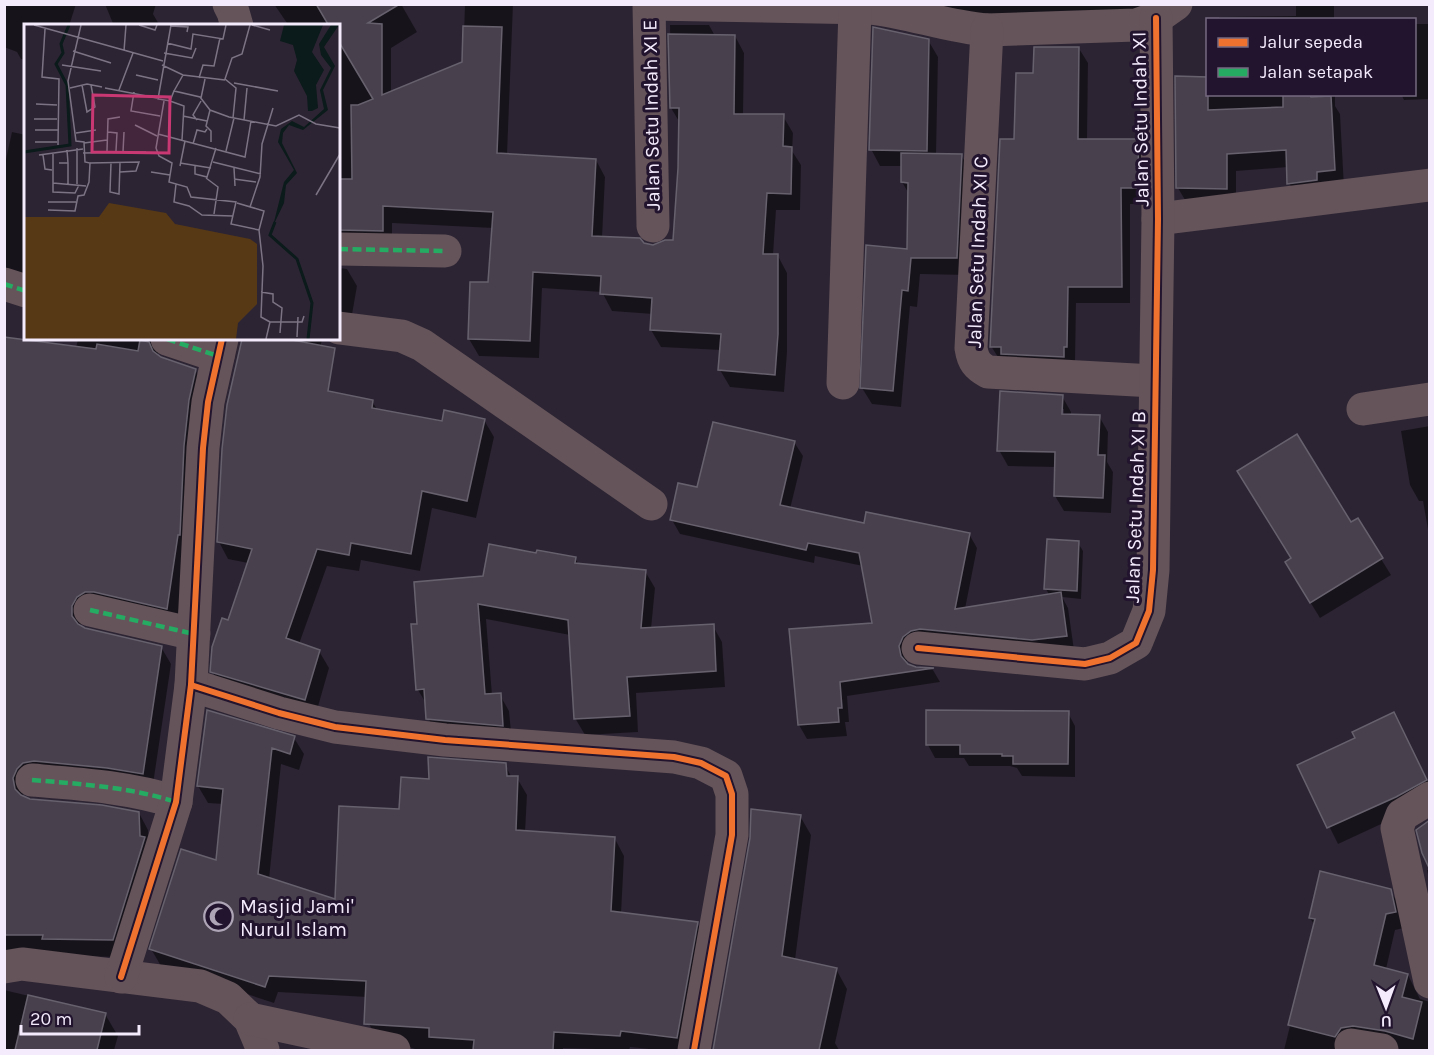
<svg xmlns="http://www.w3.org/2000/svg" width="1434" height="1055" viewBox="0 0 1434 1055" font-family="Karla,sans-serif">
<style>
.shadow{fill:#0007;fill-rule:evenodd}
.building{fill:#48414d;stroke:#67616e;stroke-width:1.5}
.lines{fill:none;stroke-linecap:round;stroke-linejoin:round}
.minor{stroke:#65545a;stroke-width:33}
.quiet{stroke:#26ab63;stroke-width:4.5;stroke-dasharray:9 4.5;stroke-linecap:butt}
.cycleway-casing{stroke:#22142e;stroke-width:10}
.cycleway{stroke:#ef722f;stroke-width:6}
.labels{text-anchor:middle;stroke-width:6;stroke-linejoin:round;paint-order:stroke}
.street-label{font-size:20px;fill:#f4ebfd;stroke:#22142e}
.poi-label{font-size:20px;fill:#f4ebfd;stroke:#22142e;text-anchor:start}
.inset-river{fill:none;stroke:#0b1a1a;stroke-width:3}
.inset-road{fill:none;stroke:#7c7484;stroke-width:1.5}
.view{fill:#ca3873;fill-opacity:0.15;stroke:#ca3873;stroke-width:3}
.inset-edge{fill:none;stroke:#f4ebfd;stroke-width:3}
</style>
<rect width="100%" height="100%" fill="#2c2433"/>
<g class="shadow">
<path d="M4,4H76L69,26H26V60L21,59L17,52L4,47Z"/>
<path d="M105,4H156L153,14L160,26H114Z"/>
<path d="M274,4H401L417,32L391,48V93L463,63L465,4H513L507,155L596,160L605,177L602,238L653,246L674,242L680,123L671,108L670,25H709L715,36H735L744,53L743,115L783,116L793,133L792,151L801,165L800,210H776L773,255L778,256L787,273V352L784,392L730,387L720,370L721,350L661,347L651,330L653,314L612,311L602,292L542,288L539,358L479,356L469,339L490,284L493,228L392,223V248L339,250V26H289Z"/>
<path d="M893,4H1174L1046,25Z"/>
<path d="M1296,4H1334V20H1219V17L1296,16Z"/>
<path d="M1414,24H1430V99L1404,100L1401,94H1414Z"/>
<path d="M928,40L938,57L936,155H961L971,172L966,275L920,274L917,307L910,306L901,407L872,404L862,388L908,250L909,194L902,182L903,166H880L871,149Z"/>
<path d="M1078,47L1088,63L1087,140L1138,141L1147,157V204H1130V303H1076L1075,363L1001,362L991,346L1015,141L1035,75Z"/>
<path d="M1177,78L1208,94H1335V106L1340,114L1344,187L1299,200L1289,183L1288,167L1236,171V205H1188L1178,188Z"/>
<path d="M12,132L26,135V279L4,274V168Z"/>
<path d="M339,268L347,269L357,286L350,326L339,329Z"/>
<path d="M4,339L76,348L78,339H170L158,351V356L195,370L205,387L189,552L176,625L86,614L81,624V627L161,647L171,664L152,791L26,786L22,797L30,800L139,813L148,830L149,847L122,957L4,955Z"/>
<path d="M240,339H286L288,344V339H322L312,390L372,401L378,411L443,423L484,420L494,437L476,518L432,508L420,571L361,560L359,571L327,566L299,644L319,651L329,668L315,717L222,688L212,671L248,563L228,559L219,542L242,343Z"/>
<path d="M1062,396L1071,412V416H1099L1108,432L1107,462L1113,472L1111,513L1064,511L1055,496L1056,467L1008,466L999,450ZM1061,409H1064V421Z"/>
<path d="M1430,426V541L1423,501H1419L1410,485L1401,431Z"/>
<path d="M794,442L803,456L790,509L865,525L969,534L977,548L965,609L1050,596L1046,589L1078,543L1083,551L1081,599L1062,597L1068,608L1074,650L911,651L907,661V665L933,670L940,682L847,696L849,722H845L847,736L807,739L799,725L874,624L863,566L815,556L814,563L680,534L672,520L699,489Z"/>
<path d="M1357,520L1391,575L1320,618L1296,579L1351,524Z"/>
<path d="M537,555L575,558L579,565L645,571L655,588L651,629L713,626L722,642L725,687L636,693L638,732L585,735L575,718L570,635L486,619L492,695H500L509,711L512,742L437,735L428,718L427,705L418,690L419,625L484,578Z"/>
<path d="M208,712L294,738L304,754L299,770L281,764L269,879L336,901L400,811L431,780L505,765L512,778H517L527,795L525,833L615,839L624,856L621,914L697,923L706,940L687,1050H659L630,1047L629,1050L563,1048V1050H418L376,1036L366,1019L367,997L278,992L274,1003L161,966L151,949L217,862L223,804L208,803L198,786Z"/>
<path d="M1068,713L1075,726V777L1022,776L1017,768L1010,766H969L964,758H935L928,745Z"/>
<path d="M1403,731L1430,785L1405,813L1338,844L1299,766Z"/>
<path d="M800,816L811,835L795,960L836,969L847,989L835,1043L839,1050H714L752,838Z"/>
<path d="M1427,870H1430V883Z"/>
<path d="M1390,890L1400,907L1404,928L1395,930L1386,969L1408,975L1420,999L1430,1002V1050H1402L1395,1047L1345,1050H1284L1315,926L1310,918Z"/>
<path d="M4,990L105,1014L118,1036L114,1050H4Z"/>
</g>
<g class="building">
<path d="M316,4H400L368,23L382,24V95L462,62L463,26L502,27L497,153L596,159L592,236L640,238L644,243L653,245L665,240H673L678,168L679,108H670L668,34L735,35L734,114H784L783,146L792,147L791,194L767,193L763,254H778V334L775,375L718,370L721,334L650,330L652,298L600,294L601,276L533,272L530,341L468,339L470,282H488L493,212L383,206V231L339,230V179H352L351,105H358L373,99L339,42V26H329Z"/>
<path d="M873,27L929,39L927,151L869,150Z"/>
<path d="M1034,47H1079L1078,139H1138L1139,188H1121L1122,287H1068L1067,347H1064V357L1001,354V347H990L1000,139H1014L1016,73H1033Z"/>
<path d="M1175,76L1208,77V110L1283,107V95L1310,94L1311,97L1331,96L1335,170L1317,172V180L1287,184L1286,150L1227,154V189L1176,188Z"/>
<path d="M901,153L962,154L957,258H911L908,291L902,290L893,391L860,388L866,245L907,249L908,183L901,182Z"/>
<path d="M4,337L96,349L97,344L138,351L140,340L149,342L153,351L161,357L196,369L189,400L184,446L180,535H178L167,609L94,592H85L77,597L72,606V616L78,624L85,628L162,646L143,774L107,768L34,761L23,763L17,769L13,778L15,789L21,795L30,799L102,805L139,812L140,836L145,837L113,940L42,939L43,935H4Z"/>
<path d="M242,339H287L335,348L328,391L373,400L372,408L442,421L444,410L485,419L467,501L422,491L411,554L351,543L349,555L317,549L286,638L320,650L305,700L210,672L212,647L222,618L228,620L252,549L217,542L222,449L227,405Z"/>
<path d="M1000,391L1063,395L1062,414L1100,415L1098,455H1105L1103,498L1054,496L1055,452L997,451Z"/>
<path d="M713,422L795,441L780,505L864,523L866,512L970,533L955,609L1061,592L1067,636L1032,640L920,629L911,631L903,637L899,646L901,656L908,664L916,667L934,668L840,682L842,708H838L839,722L798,725L789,629L872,623L859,553L808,543L806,550L670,520L678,483L697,487Z"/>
<path d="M1297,434L1351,522L1358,518L1383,558L1310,603L1285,562L1291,558L1237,471Z"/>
<path d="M1047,539L1079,541L1077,591L1044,589Z"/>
<path d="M489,544L536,553L537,550L576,557L575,563L646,570L641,628L714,624L716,671L627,677L630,716L574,719L568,620L478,604L485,694L501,693L503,726L426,719L424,689L416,690L411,624H417L414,582L483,576Z"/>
<path d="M207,710L295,736L290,754L272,748L258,874L335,899L339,806L399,809L401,777L429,779L428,757L506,763L507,776H518L516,830L615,837L611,911L698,922L677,1038L621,1031L620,1036L554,1032L553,1050H473L474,1040L429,1037V1028L364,1024L366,981L269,976L265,987L149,949L181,849L216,860L223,789L197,786Z"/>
<path d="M926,710L1069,711L1068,764H1013V756H1002V754H960V745H926Z"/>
<path d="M1394,712L1427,780L1396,797L1327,828L1297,765L1355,738L1352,732Z"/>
<path d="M751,809L801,815L782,956L837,968L819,1050H713L750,838Z"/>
<path d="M1430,820V870L1422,853L1416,830Z"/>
<path d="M1320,871L1391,889L1396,912L1386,914L1374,965L1408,974L1402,997L1422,1002L1413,1039L1385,1031L1353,1026L1341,1028L1335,1037L1288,1025L1315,919L1309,918Z"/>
<path d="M28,995L106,1013L97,1050H15Z"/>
</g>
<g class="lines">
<g class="minor">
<path d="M229,4L233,12L237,26"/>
<path d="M649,4L653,226"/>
<path d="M650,4L870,8C910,12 947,27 987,30L1136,25L1156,18L1176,4"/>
<path d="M987,30L971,348C973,361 977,366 988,372L1154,381"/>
<path d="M1158,219L1430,185"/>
<path d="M339,249L445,251"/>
<path d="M4,284L26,291"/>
<path d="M339,328L402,336L422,345L651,504"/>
<path d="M167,339L218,356"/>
<path d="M843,383L855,9"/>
<path d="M1363,409L1430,399"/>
<path d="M90,610L194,634"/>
<path d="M918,648L1085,664L1110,658L1136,643L1149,611L1153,570L1158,219L1156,18"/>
<path d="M191,685L279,713L335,727L445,740L674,757L701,763L726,776L732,794V835L694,1050"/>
<path d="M32,780C81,784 129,787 176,802"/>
<path d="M1430,798L1402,815L1397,828L1430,982"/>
<path d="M4,967L22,964L200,986L228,998L250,1019L263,1050"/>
<path d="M121,977L176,802L191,685L203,448L208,402L222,339"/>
<path d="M250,1019L394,1050"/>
<path d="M1351,1045L1382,1050"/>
</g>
<g class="quiet">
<path d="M339,249L445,251"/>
<path d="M4,284L26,291"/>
<path d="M167,339L218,356"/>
<path d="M90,610L194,634"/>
<path d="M32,780C81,784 129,787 176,802"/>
<path d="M4,966H5"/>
</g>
<defs>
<g id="cycleway">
<path d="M918,648L1085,664L1110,658L1136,643L1149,611L1153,570L1158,219L1156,18"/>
<path d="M191,685L279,713L335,727L445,740L674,757L701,763L726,776L732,794V835L694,1050"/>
<path d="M121,977L176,802L191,685L203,448L208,402L222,339"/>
</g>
</defs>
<use href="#cycleway" class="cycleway-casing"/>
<use href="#cycleway" class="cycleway"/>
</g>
<defs>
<symbol id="mosque-ring" viewBox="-11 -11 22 22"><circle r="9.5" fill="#22142e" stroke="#aea5b6" stroke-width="1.5"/><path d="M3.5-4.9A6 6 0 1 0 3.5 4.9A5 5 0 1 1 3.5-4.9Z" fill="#aea5b6"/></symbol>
</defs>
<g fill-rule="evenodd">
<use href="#mosque-ring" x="202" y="900" width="33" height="33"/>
</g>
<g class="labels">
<g class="street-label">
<text transform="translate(651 115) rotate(-91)" y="7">Jalan Setu Indah XI E</text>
<text transform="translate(1140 119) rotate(-91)" y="7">Jalan Setu Indah XI</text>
<text transform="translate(977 252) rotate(-88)" y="7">Jalan Setu Indah XI C</text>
<text transform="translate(1135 507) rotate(-88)" y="7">Jalan Setu Indah XI B</text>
</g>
<g class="poi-label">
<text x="240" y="913">Masjid Jami'<tspan x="240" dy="23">Nurul Islam</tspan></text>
</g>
</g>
<g transform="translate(24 24)">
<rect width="316" height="316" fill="#2c2433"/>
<path d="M85,179L142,189L151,200L226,215L233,220V280L214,299L212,315H0V193H75Z" fill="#573916"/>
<path d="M260,1H299L288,28L300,46L292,61L294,84L288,87H284L283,72L270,47L273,36L269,21L256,17ZM307,1H315L300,23L311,42L299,66L304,86L279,106L265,101L259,109L258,119L273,149L262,161L260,179L249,202L260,158L270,146L254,118L257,105L268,97L280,103L300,85L296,66L307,44L297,31L295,20Z" fill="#0b1a1a"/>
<path class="inset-river" d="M0,128L46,121L43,61L32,40L39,29L37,20L45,1M251,198L246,211L273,235L288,279L284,315"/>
<path class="inset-road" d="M10,1L139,37M115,1L131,6L133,1M147,1L134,75L146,77L150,67L176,73L186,86L205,93L252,102L275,91L292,100L316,104M228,1L246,6M147,2L164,3L163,8M21,5L18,53L35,55L34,121M143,19L167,25L169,10L199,15L202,1M49,27L87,39M100,27L102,1M140,29L168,34L172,24M38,41L77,47M138,41L159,51L201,56M112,51L134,56M175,54L179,41L190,42L196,14M210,59L254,67M58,61L63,88L71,83L67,61M46,64L63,60L78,63M81,64L133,74M95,66L109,29M150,67L159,51M110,68L107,87L136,92M177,74L181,55M140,77L132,124L135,132L148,139L145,158L163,163L167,173L212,178L207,200L235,206M146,77L160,82L158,116M12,80L33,81M186,86L182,102L187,107V118M159,92L183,97M209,94L212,64L201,55L208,34L218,30L226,1M10,95H33M173,96L169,91L177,77M220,96L223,64M111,101L133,112M11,106H34M84,108L93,109L92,127M52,109L72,106M134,110L221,133L227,97M11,118H33M60,119L83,116M169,120L173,106L181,108L183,105M53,124V160M83,127L84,95L96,93M202,127L210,94M99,128L100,108M59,129L122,128M29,130V168L51,169L55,161M15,131L59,125M19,131L21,145L28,146M189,138L237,150M35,139H44L43,126M44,139V160M66,139L115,138L112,147L96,148M87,139L86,168L95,170L96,139M156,139L187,144M156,142L161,117M171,142V150L183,153L192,124M210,144L211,162M127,148L146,151M182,154L194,163L190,190M210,155L232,158M29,159L62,162M152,160L150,178L165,182L178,191L209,192M292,171L316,130M24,178H52M213,179L240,187L235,206L239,242L237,293L246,298L242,315M226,183L236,153L238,120L249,84M24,186L51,187L54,172L60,171L65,158L66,139L61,138L60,118L52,117L44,57L57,1M237,268L249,270V278L258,284L256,309M246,298H278L280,292M273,313L274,293"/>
<path class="view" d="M69,71L146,73L145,129L68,128Z"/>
<rect width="316" height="316" class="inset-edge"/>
</g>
<rect width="1434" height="1055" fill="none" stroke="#f4ebfd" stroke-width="12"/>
<rect x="1206" y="18" width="210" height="78" fill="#22142e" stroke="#766a81" stroke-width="1.5"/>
<rect x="1218" y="38" width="30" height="9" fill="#ef722f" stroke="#766a81" stroke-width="1.5"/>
<text x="1260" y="48" font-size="18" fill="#f4ebfd">Jalur sepeda</text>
<rect x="1218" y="68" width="30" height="9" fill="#26ab63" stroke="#766a81" stroke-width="1.5"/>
<text x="1260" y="78" font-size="18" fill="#f4ebfd">Jalan setapak</text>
<g transform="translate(1386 1007) rotate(179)" stroke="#22142e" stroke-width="4.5" paint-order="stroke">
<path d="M0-4.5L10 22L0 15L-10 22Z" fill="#f4ebfd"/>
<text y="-9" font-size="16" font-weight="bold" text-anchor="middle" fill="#f4ebfd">U</text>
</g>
<path d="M21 1025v9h118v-9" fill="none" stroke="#f4ebfd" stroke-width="3"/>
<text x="30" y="1025" font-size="18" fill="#f4ebfd" stroke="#22142e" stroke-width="4.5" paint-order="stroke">20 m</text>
</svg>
